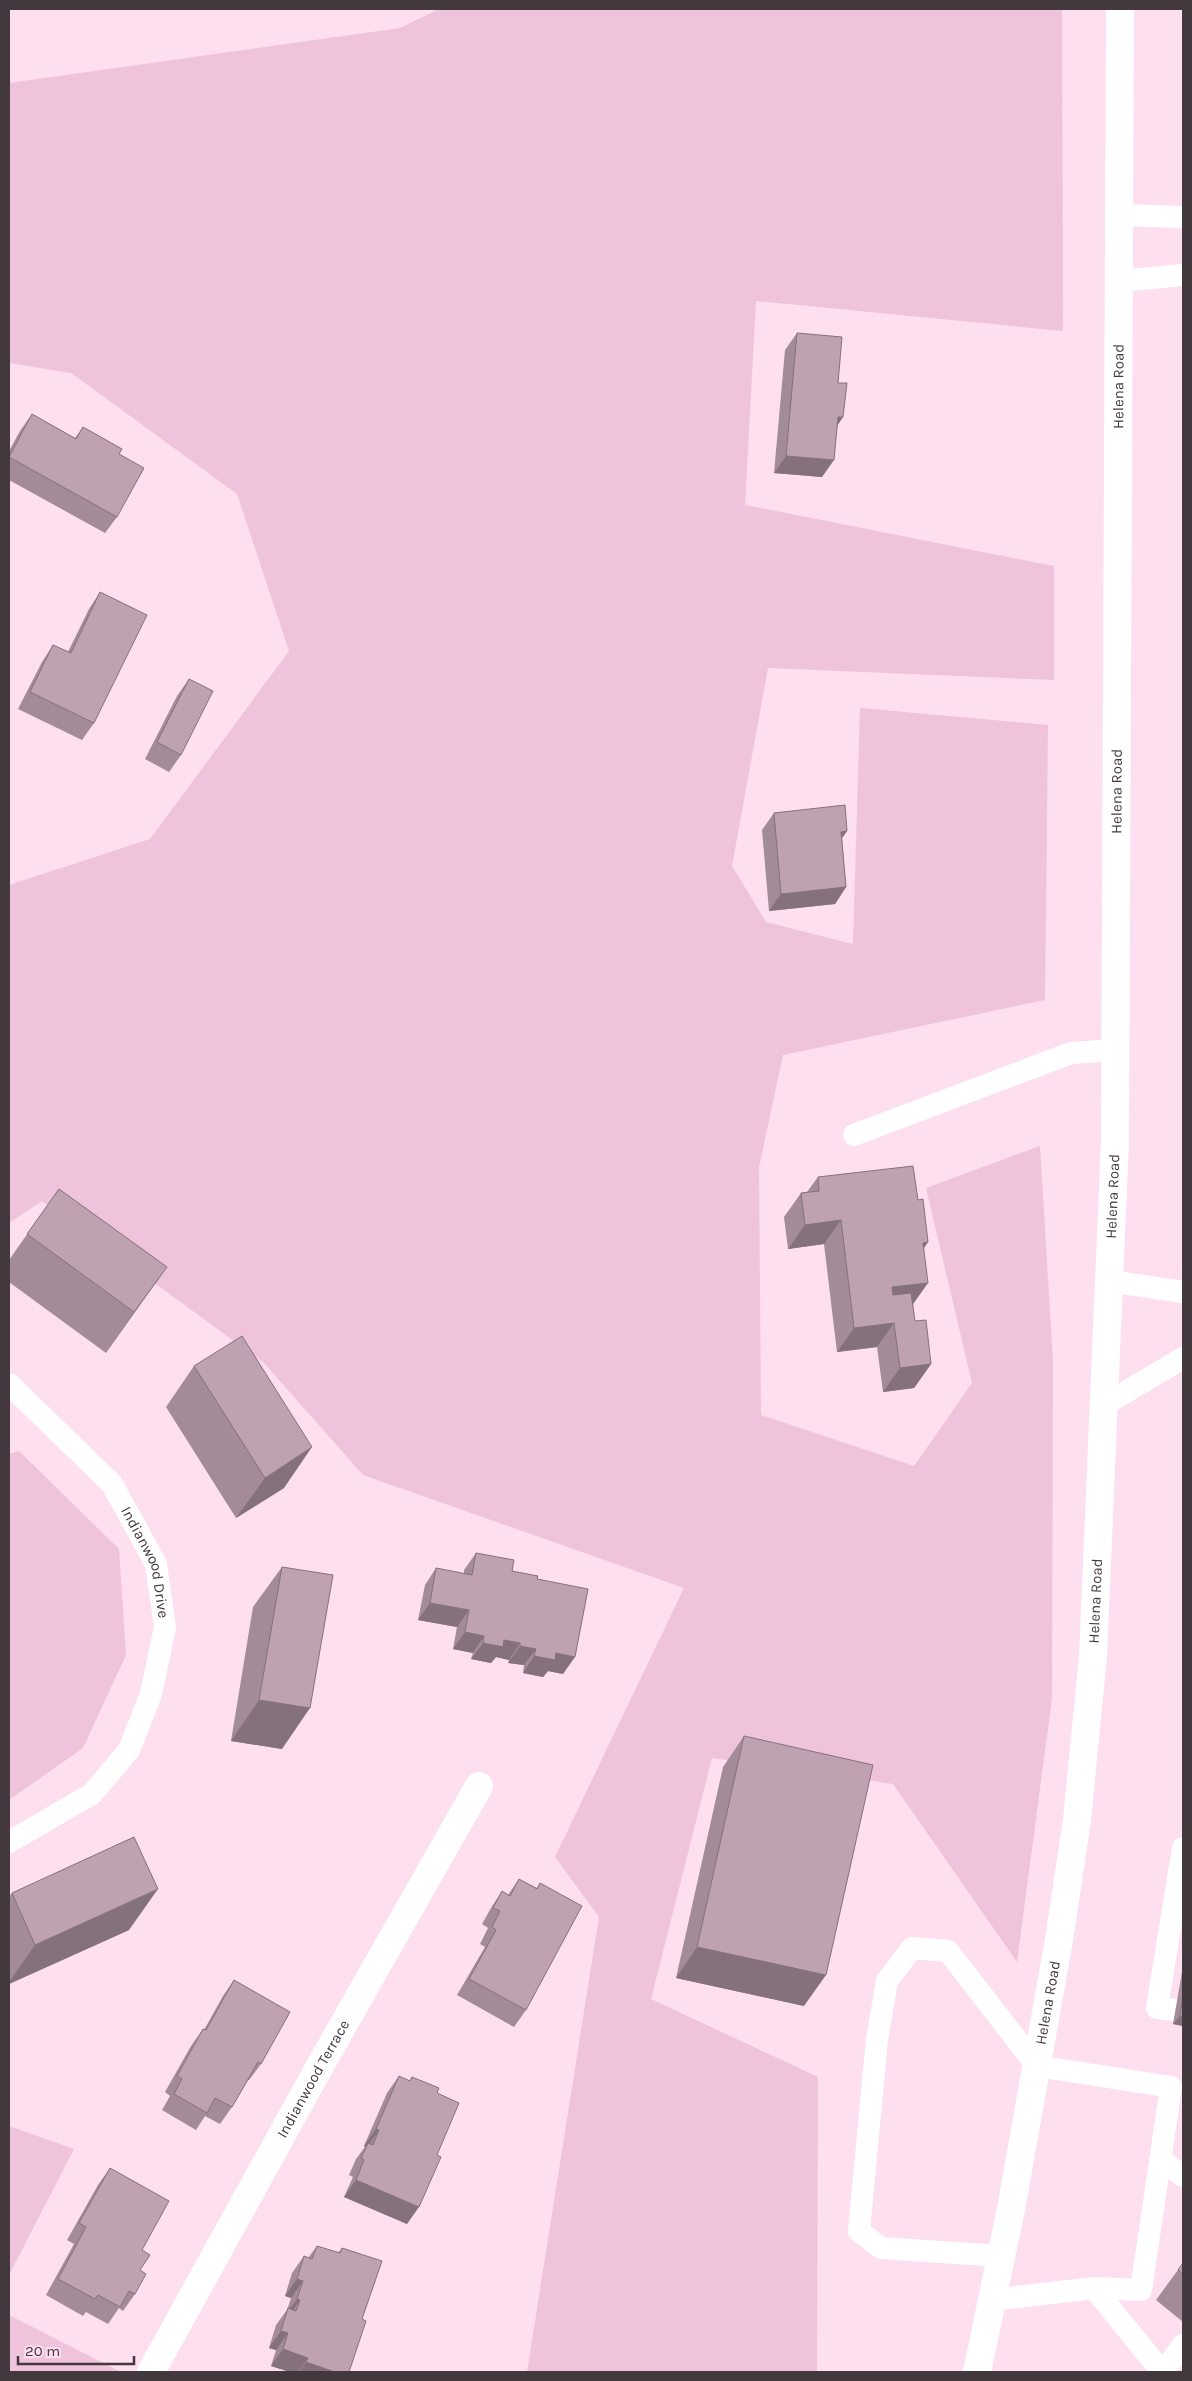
<svg xmlns="http://www.w3.org/2000/svg" width="1192" height="2381" viewBox="0 0 1192 2381" font-family="Karla,sans-serif">
<style>
.green{fill:#f0c3dd}
.lines{fill:none;stroke-linecap:round;stroke-linejoin:round}
.service{stroke:#fff;stroke-width:22}
.minor{stroke:#fff;stroke-width:28}
.secondary{stroke:#fff;stroke-width:28}
.wall{fill:#a38b99}
.shaded-wall{fill:#85717d}
.building{fill:#bea2b2;stroke:#85717d}
.labels{text-anchor:middle;stroke-width:4.5;stroke-linejoin:round;paint-order:stroke}
.street-label{font-size:15px;fill:#44383f;stroke:#fddff0}
</style>
<rect width="100%" height="100%" fill="#fddff0"/>
<g class="green">
<path d="M439,9H1062L1063,331L756,301L745,505L1054,566V680L768,668L732,866L766,922L853,944L860,708L1048,725L1045,1000L783,1055L759,1167L761,1415L914,1466L972,1383L926,1188L1040,1146L1053,1362L1052,1698L1017,1962L893,1784L712,1758L651,1999L818,2077L817,2372H527L599,1917L555,1857L684,1588L363,1475L264,1363L42,1201L9,1223V885L150,839L289,651L237,494L71,373L9,363V83L400,28Z"/>
<path d="M19,1451L119,1549L126,1655L83,1748L9,1800V1454Z"/>
<path d="M9,2126L74,2149L9,2275Z"/>
<path d="M9,2315L121,2372H9Z"/>
</g>
<g class="lines">
<g class="service">
<path d="M1119,215L1183,217"/>
<path d="M1120,281L1183,275"/>
<path d="M854,1135L1071,1053L1115,1050"/>
<path d="M1109,1281L1183,1292"/>
<path id="s1" d="M9,1384L112,1484L156,1564L165,1627L151,1694L129,1750L92,1794L9,1842"/>
<path d="M1104,1405L1183,1358"/>
<path d="M1176,2010L1157,2008L1183,1848"/>
<path d="M1161,2160L1183,2176"/>
<path d="M1094,2288L1162,2372"/>
<path d="M992,2300L1094,2288L1141,2290L1171,2087L1037,2066L948,1951L912,1948L887,1981L877,2039L859,2231L881,2248L1001,2256"/>
<path d="M1163,2372L1183,2345"/>
</g>
<path class="minor" id="s2" d="M151,2372L316,2073L479,1786"/>
<path class="secondary" id="s3" d="M977,2372L1011,2209L1059,1940L1077,1820L1093,1656L1115,1141L1120,9"/>
</g>
<g class="wall">
<path d="M797,333L838,383L843,417L837,426L822,477L774,473L785,350Z"/>
<path d="M32,414L75,438L83,427L119,454L117,517L105,533L9,480V451L20,431Z"/>
<path d="M100,592L94,723L82,740L18,709L42,662L53,645L68,652L89,609Z"/>
<path d="M189,679L181,755L169,772L145,759L177,696Z"/>
<path d="M774,813L847,831L842,838L846,887L835,904L769,911L762,830Z"/>
<path d="M818,1177L918,1200L928,1242L924,1248L913,1304L915,1321L931,1364L914,1388L883,1392L877,1347L837,1352L824,1244L788,1249L784,1217L801,1193L807,1192Z"/>
<path d="M59,1189L167,1267L106,1353L9,1282V1260Z"/>
<path d="M194,1366L284,1488L236,1518L166,1407Z"/>
<path d="M476,1553L512,1571L537,1579L563,1674L548,1671L543,1677L523,1673L524,1665L508,1663L509,1660L496,1657L491,1663L471,1659L473,1653L453,1649L457,1627L418,1620L425,1585L436,1568L464,1574V1570Z"/>
<path d="M282,1567V1749L231,1741L253,1607Z"/>
<path d="M744,1736L804,2006L676,1978L723,1767Z"/>
<path d="M519,1879L537,1888L540,1883L526,2010L514,2027L457,1995L485,1947L480,1944L488,1928L482,1924L491,1908L502,1891L508,1895Z"/>
<path d="M12,1893L129,1930L9,1984V1897Z"/>
<path d="M1183,1966V2026L1173,2024Z"/>
<path d="M234,1980L261,2064L249,2080H248L232,2107L220,2124L205,2116L196,2130L162,2110L170,2096L165,2092L191,2046L203,2029L204,2030L223,1996Z"/>
<path d="M399,2076L409,2081L412,2077L437,2093L407,2224L344,2197L353,2177L349,2175L356,2159L365,2147L364,2146L387,2093Z"/>
<path d="M110,2168L142,2250L140,2270L135,2294L123,2311L119,2308L108,2324L86,2312L83,2316L46,2295L74,2244L67,2240L98,2185Z"/>
<path d="M317,2246L338,2253L342,2248L362,2319L349,2372H290L271,2366L276,2350L269,2348L276,2325L287,2310L291,2298L285,2296L292,2273L304,2256L308,2258Z"/>
<path d="M1183,2263V2322L1156,2300Z"/>
</g>
<g class="shaded-wall">
<path d="M838,417H843L831,434Z"/>
<path d="M786,456L834,460L822,477L774,473Z"/>
<path d="M847,831L835,848L841,832Z"/>
<path d="M846,887L835,904L769,911L781,894Z"/>
<path d="M841,1220L824,1244L788,1249L805,1225Z"/>
<path d="M928,1242L911,1266L923,1243Z"/>
<path d="M167,1267L138,1307L106,1353L134,1312Z"/>
<path d="M928,1283L911,1307L875,1312L892,1287Z"/>
<path d="M894,1323L877,1347L837,1352L854,1328Z"/>
<path d="M931,1364L914,1388L883,1392L900,1368Z"/>
<path d="M312,1447L284,1488L236,1518L265,1478Z"/>
<path d="M430,1603L469,1610L457,1627L418,1620Z"/>
<path d="M465,1632L484,1636L473,1653L453,1649Z"/>
<path d="M504,1640L520,1643L509,1660L496,1657L491,1663L471,1659L483,1643Z"/>
<path d="M520,1646L536,1649L524,1665L508,1663Z"/>
<path d="M556,1653L575,1657L563,1674L548,1671L543,1677L523,1673L534,1656Z"/>
<path d="M259,1700L310,1708L282,1749L231,1741Z"/>
<path d="M158,1889L129,1930L9,1984V1982L35,1945Z"/>
<path d="M697,1947L826,1975L804,2006L676,1978Z"/>
<path d="M1180,2016H1183V2026L1173,2024Z"/>
<path d="M376,2129L379,2130L367,2147L368,2143L365,2147L364,2146Z"/>
<path d="M356,2180L419,2207L407,2224L344,2197Z"/>
<path d="M297,2279L303,2281L291,2298L285,2296Z"/>
<path d="M297,2299L300,2300L288,2317L285,2316Z"/>
<path d="M281,2331L288,2333L276,2350L269,2348Z"/>
<path d="M283,2349L308,2358L298,2372H290L271,2366Z"/>
<path d="M306,2362L335,2372H299Z"/>
</g>
<g class="building">
<path d="M797,333L842,337L838,383H847L843,417H838L834,460L786,456Z"/>
<path d="M32,414L76,439L83,427L122,449L119,454L144,468L117,517L9,457Z"/>
<path d="M100,592L147,615L94,723L30,692L53,645L71,653Z"/>
<path d="M189,679L213,691L181,755L157,742Z"/>
<path d="M845,805L847,831L841,832L846,887L781,894L774,813Z"/>
<path d="M913,1166L918,1200L923,1199L928,1242L923,1243L928,1283L892,1287L893,1295L911,1293L915,1321L926,1320L931,1364L900,1368L894,1323L854,1328L841,1220L805,1225L801,1193L819,1191L818,1177Z"/>
<path d="M59,1189L167,1267L134,1312L27,1234Z"/>
<path d="M242,1336L312,1447L265,1478L194,1366Z"/>
<path d="M476,1553L514,1560L512,1571L538,1576L537,1579L588,1589L575,1657L556,1653L555,1660L534,1656L536,1649L520,1646V1643L504,1640L503,1647L483,1643L484,1636L465,1632L469,1610L430,1603L436,1568L472,1575Z"/>
<path d="M282,1567L333,1575L310,1708L259,1700Z"/>
<path d="M744,1736L873,1765L826,1975L697,1947Z"/>
<path d="M134,1837L158,1889L35,1945L12,1893Z"/>
<path d="M519,1879L537,1889L540,1883L582,1906L526,2010L469,1979L496,1930L492,1927L500,1911L493,1908L502,1891L510,1896Z"/>
<path d="M234,1980L290,2012L261,2064L258,2062L232,2107L215,2098L207,2113L174,2094L182,2079L177,2076L203,2029L206,2030Z"/>
<path d="M1183,1994V2016H1180Z"/>
<path d="M399,2076L410,2081L412,2077L439,2088L437,2093L459,2103L437,2155L441,2157L419,2207L356,2180L364,2160L361,2158L368,2143L373,2145L379,2130L376,2129Z"/>
<path d="M110,2168L169,2201L142,2250L150,2255L140,2270L146,2274L135,2294L129,2291L120,2307L98,2295L95,2299L58,2279L86,2227L79,2223Z"/>
<path d="M317,2246L340,2253L342,2248L382,2261L362,2319L366,2321L349,2372H335L306,2362L308,2358L283,2349L288,2333L281,2331L288,2308L296,2311L300,2300L297,2299L303,2281L297,2279L304,2256L312,2259Z"/>
<path d="M1183,2263V2274L1178,2270Z"/>
</g>
<g class="labels">
<g class="street-label">
<text dy="5" stroke="none"><textPath href="#s3" startOffset="1996">Helena Road</textPath></text>
<text dy="5" stroke="none"><textPath href="#s3" startOffset="1591">Helena Road</textPath></text>
<text dy="5" stroke="none"><textPath href="#s3" startOffset="1186">Helena Road</textPath></text>
<text dy="5" stroke="none"><textPath href="#s1" startOffset="230">Indianwood Drive</textPath></text>
<text dy="5" stroke="none"><textPath href="#s3" startOffset="781">Helena Road</textPath></text>
<text dy="5" stroke="none"><textPath href="#s3" startOffset="376">Helena Road</textPath></text>
<text dy="5" stroke="none"><textPath href="#s2" startOffset="335">Indianwood Terrace</textPath></text>
</g>
</g>
<rect width="1192" height="2381" fill="none" stroke="#44383f" stroke-width="20"/>
<path d="M18 2356v8h116v-8" fill="none" stroke="#44383f" stroke-width="2.5"/>
<text x="25" y="2356" font-size="15" fill="#44383f" stroke="#fddff0" stroke-width="4" paint-order="stroke">20 m</text>
</svg>
